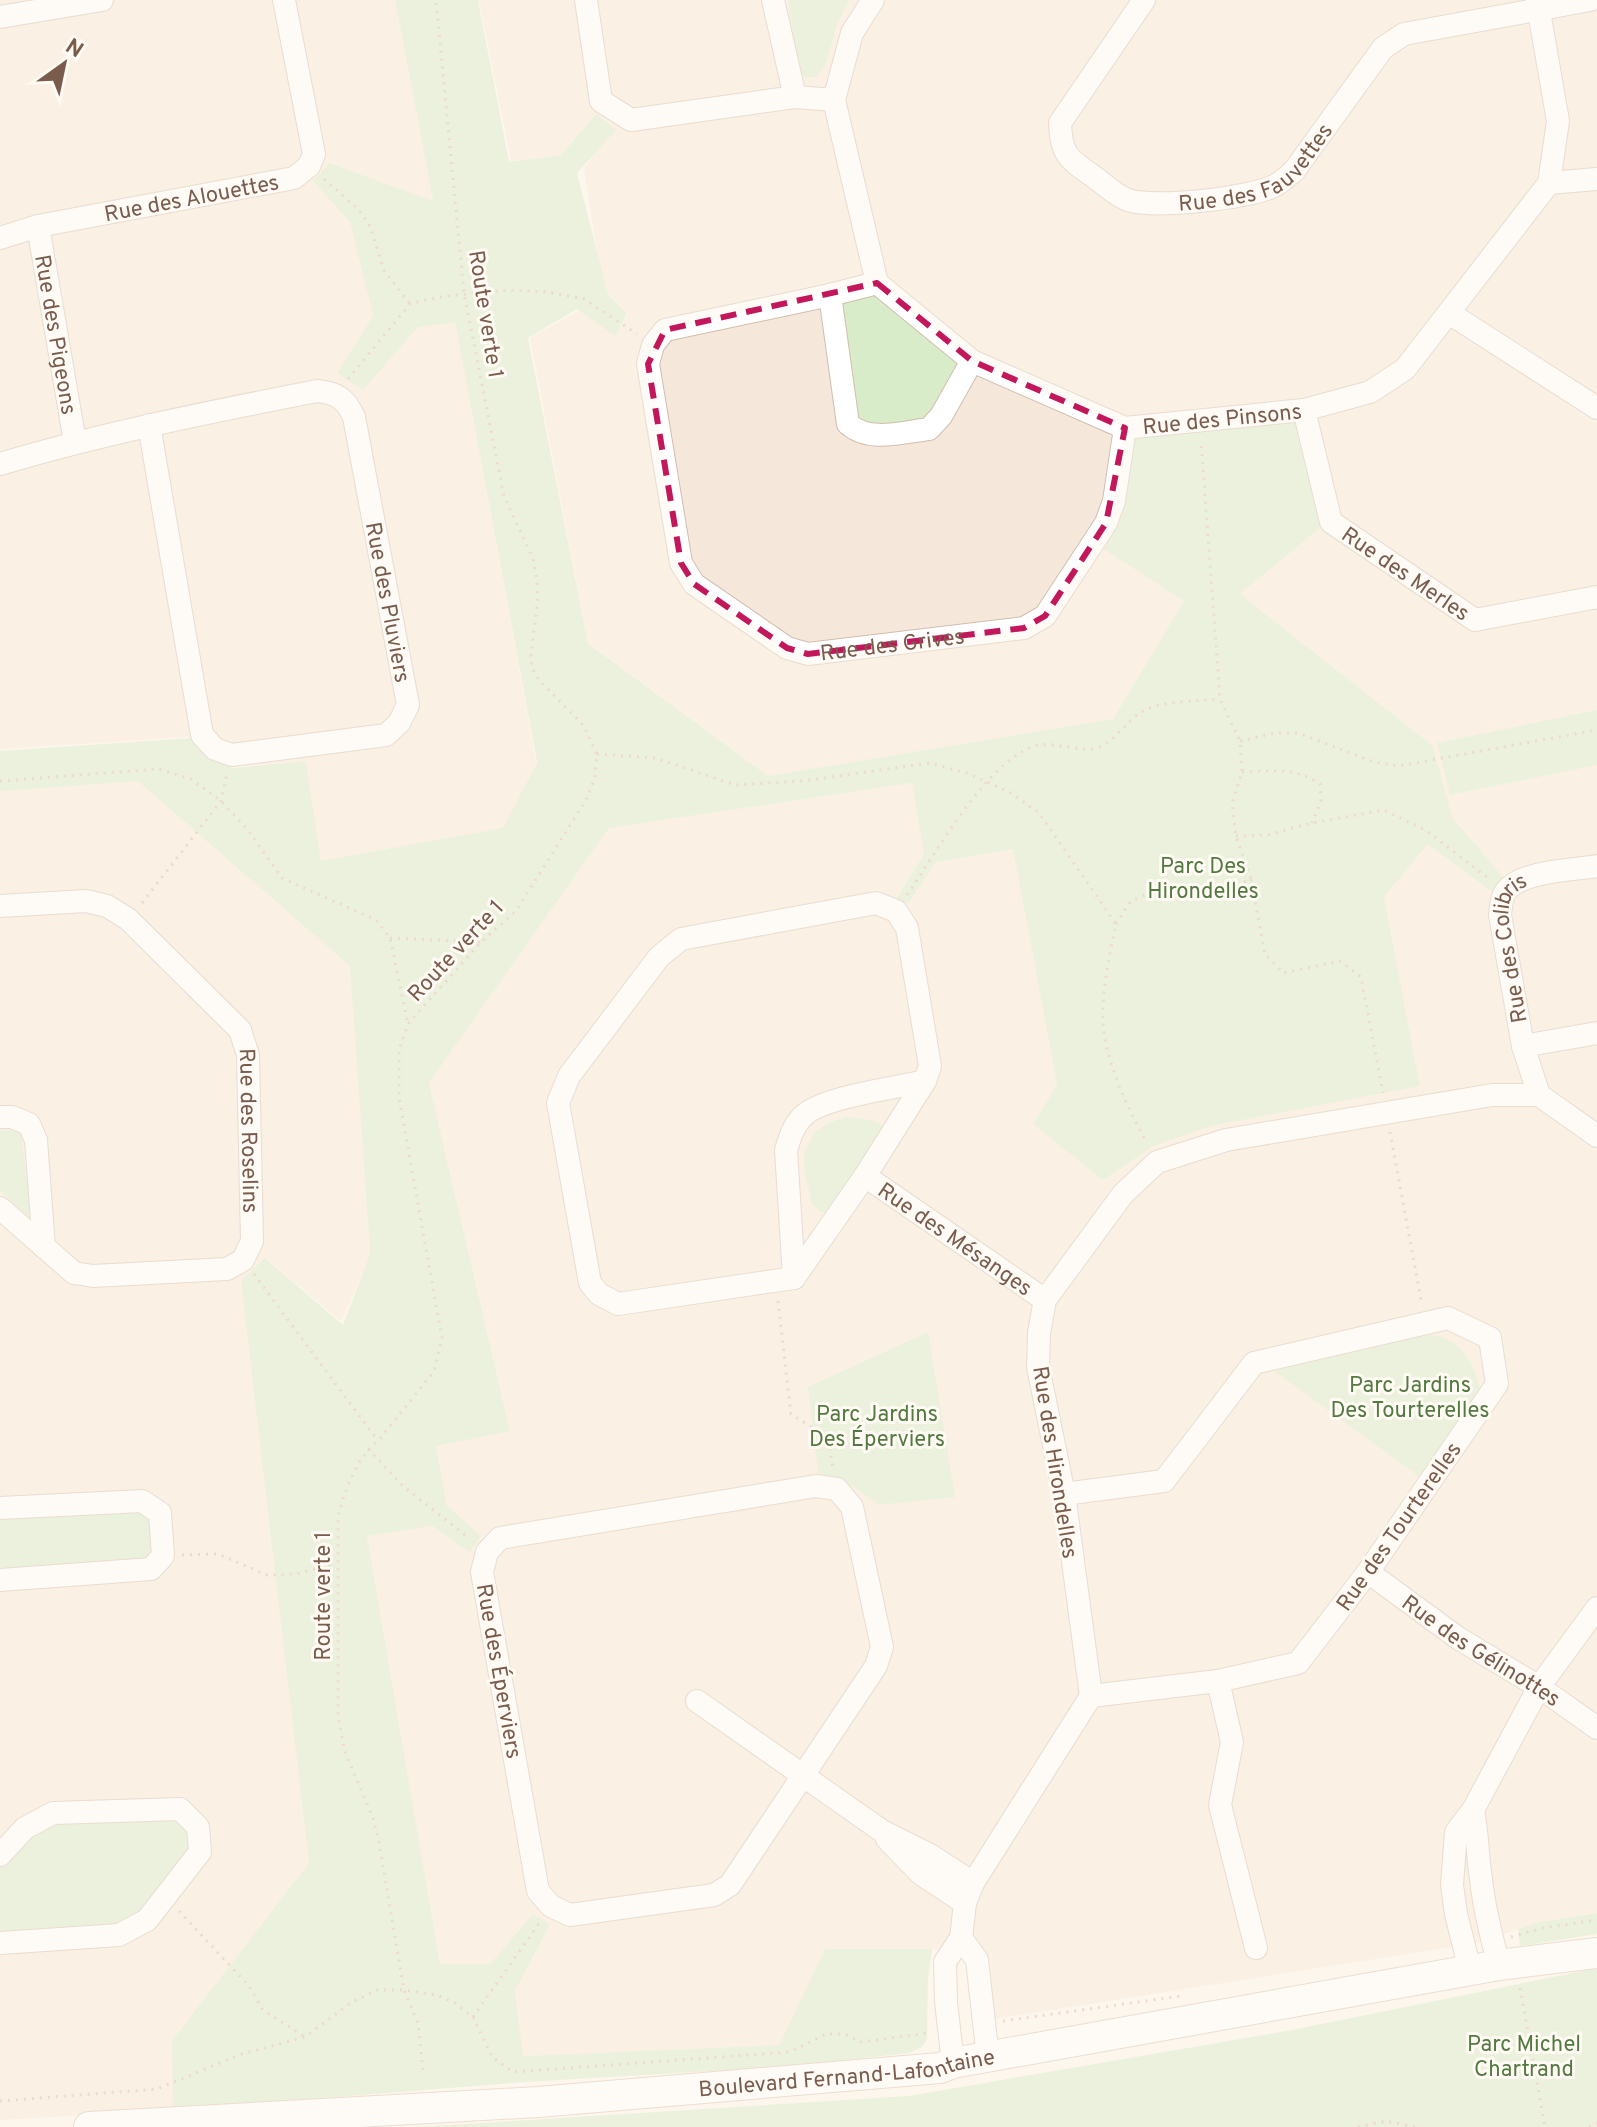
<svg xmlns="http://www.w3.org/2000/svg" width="1597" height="2127" viewBox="0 0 1597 2127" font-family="Overpass,sans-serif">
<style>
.residential{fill:#f5e8da}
.green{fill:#d8ecc9}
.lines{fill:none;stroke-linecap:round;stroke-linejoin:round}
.street-casing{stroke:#d1beb0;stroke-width:24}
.secondary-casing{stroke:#d6c0b0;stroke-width:32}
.path{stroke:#d9b8a5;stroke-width:3;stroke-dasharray:2 6;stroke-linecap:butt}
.street{stroke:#fff;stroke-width:22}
.secondary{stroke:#fff;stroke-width:30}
.marked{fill:none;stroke:#c2185b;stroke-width:6;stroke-dasharray:16 10;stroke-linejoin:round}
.labels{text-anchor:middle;stroke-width:6;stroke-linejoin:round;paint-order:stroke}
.street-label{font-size:22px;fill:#7a5c4d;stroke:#fffaf3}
.park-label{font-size:22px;fill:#537a41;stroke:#fffaf3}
</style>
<rect width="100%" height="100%" fill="#fdf6ec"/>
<g class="residential">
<path d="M0,0H395L433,202L329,163L314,181L352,224L373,317L337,373L363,389L418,327L455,321L536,762L503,830L321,861L306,761L231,767L188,737L0,749Z"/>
<path d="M479,0H1597V710L1438,743L1451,795L1597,765V1913L1540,1922L1477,1943L987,2020L979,1949H825L779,2045L522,2056L515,1991L550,1926L533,1914L490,1964H440L367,1536L433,1526L447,1506L436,1446L510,1430L429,1083L609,828L913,783L924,854L896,898L908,904L935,862L1013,848L1057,1086L1103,1180L1154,1146L1211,1126L1420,1086L1384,897L1428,844L1492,892L1503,877L1452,817L1433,746L1240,594L1327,522L1184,601L1113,719L907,755L768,776L588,642L530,338L580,310L615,334L628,313L603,289L584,168L613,130L595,115L561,155L511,161Z"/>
<path d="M139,781L350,960L370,1256L341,1321L267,1259L314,1857L173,2110L0,2120V790Z"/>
</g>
<g class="green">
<path d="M395,0H478L509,162L561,155L596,114L616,130L577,173L608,295L627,313L615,336L577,309L528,338L588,643L768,776L1113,719L1184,601L1099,546L1122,513L1130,432L1301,414L1327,522L1240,594L1433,746L1452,817L1503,877L1492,892L1428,844L1384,897L1420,1086L1211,1126L1154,1146L1103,1180L1033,1124L1057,1085L1013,849L936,862L908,904L896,899L924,854L912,783L609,828L429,1083L510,1431L436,1446L447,1506L481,1536L470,1553L433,1526L367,1536L440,1964H490L533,1914L550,1925L515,1991L523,2056L779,2045L825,1949H932L928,1979L927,2039L922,2047L909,2053L783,2067L525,2082L173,2110L172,2041L309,1863L241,1281L265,1258L343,1325L370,1254L350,966L138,781L0,791V751L191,738L232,768L306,761L321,861L503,828L537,762L455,322L418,327L363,390L337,373L373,316L350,222L313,181L329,163L433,201Z"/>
<path d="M788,0H849L837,24L825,66L816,77H804L798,70Z"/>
<path d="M876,287L967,361L927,425L876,431L852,421L835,300Z"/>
<path d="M1597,710V765L1450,795L1437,743Z"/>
<path d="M847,1117L876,1121L886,1129L834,1214L821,1212L812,1204L804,1169V1153L815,1132L831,1122Z"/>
<path d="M21,1129L31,1219L0,1191V1131Z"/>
<path d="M928,1332L955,1497L878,1505L856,1488L818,1474L808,1387Z"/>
<path d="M1421,1334C1429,1335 1439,1335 1446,1339C1466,1348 1480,1375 1480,1396L1424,1480L1274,1371Z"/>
<path d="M142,1501L160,1513L163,1556L0,1580V1508Z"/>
<path d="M180,1809L200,1852L147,1920L0,1943V1855L53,1813Z"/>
<path d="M1597,1913V1934L1520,1946L1518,1929L1540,1922Z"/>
<path d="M1597,1968V2127H417L909,2096L1292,2030Z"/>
</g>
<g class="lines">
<defs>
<g id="street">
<path d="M586,0L601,101L631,120L795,97L834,100"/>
<path d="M773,0L795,97"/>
<path id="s1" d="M873,0L852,33L834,100L877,283L972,361L1125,428L1304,410L1370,392L1405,369L1549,183L1558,121L1537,0"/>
<path id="s2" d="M1144,0L1060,123C1061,154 1068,159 1093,176C1104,184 1116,196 1128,200C1155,209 1249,198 1274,186C1281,183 1288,176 1294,171L1383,48L1404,34L1590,0"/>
<path d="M0,17L102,0"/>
<path d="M1549,183L1597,179"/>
<path id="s3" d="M38,226L75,442"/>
<path id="s4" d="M0,238L38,226L294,178L309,166L314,154L284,0"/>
<path id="s5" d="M877,283L830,295L665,330L653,345L648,364L681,563L694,584L787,648L808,654L1024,628L1045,616L1106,523L1114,501L1125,428"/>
<path d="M830,295L848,424C870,443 902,432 929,429L941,416L972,361"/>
<path d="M1449,313L1597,408"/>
<path id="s6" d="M1304,410L1331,522L1475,620L1597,597"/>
<path id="s7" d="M0,464C104,433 210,412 317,391C337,393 345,398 354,417L408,705L399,723L386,735L232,755L215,749L202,735L149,425"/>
<path d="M876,903L896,911L907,928L930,1066L925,1081L865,1176L794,1278L618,1304L599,1294L590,1283L558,1103L569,1076L659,957L681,939Z"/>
<path id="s8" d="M0,906L86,901L107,906L128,919L240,1030L248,1055L252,1241L243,1260L227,1269L93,1276L74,1273L0,1208"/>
<path d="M1523,1046L1597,1033"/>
<path id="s9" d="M1539,1095L1523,1046L1500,915C1501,907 1501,898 1506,891C1521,871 1573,870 1597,866"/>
<path d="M0,1117H12L29,1124L36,1140L44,1247"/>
<path id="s10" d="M865,1176L1045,1300"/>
<path d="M794,1278L786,1150C790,1137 793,1126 803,1116C822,1097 896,1088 925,1081"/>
<path d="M816,1486L837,1489L852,1507L882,1647L876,1666L730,1885L714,1895L570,1915L551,1906L538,1891L482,1572L487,1552L500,1538Z"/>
<path d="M1064,1494L1164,1481L1254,1363L1448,1318L1490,1338L1497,1384L1368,1572L1298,1663L1218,1681L1091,1696"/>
<path d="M0,1508L142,1501L160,1513L163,1556L151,1569L0,1580"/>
<path id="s11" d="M1368,1572L1458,1638L1539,1687L1597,1728"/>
<path d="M1218,1681L1232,1742L1220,1805L1256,1948"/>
<path d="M697,1701L882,1831L930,1855L973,1883"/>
<path d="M1473,1810C1478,1836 1477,1854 1481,1879C1484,1908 1491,1936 1499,1965"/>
<path d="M887,1839L921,1874L965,1903"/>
<path d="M0,1855L25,1828L53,1813L180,1809L198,1827L200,1852L147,1920L119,1935L0,1943"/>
<path d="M961,1938L977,1960L988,2058"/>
<path d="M1470,1970L1456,1914L1452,1885L1456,1832L1473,1810L1539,1687L1597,1608"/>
<path d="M953,2063L946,2002L945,1962L961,1938L965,1903L973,1883L1091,1696L1064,1494L1038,1367L1039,1333L1045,1300L1123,1194L1157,1162L1226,1140L1492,1095H1539L1597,1136"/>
</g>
<g id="secondary">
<path id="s12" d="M89,2127L538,2102L940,2068L953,2063L1499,1965L1597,1953"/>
</g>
</defs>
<use href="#street" class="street-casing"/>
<use href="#secondary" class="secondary-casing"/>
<g class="path">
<path d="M324,179L359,210L370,226L384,270L410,304"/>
<path d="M348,379L410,304L439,297L508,290L547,292L584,299L637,334"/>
<path d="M1240,741L1275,733H1298L1374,762L1398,766L1597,730"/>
<path d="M597,754L656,758L735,785L803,781L929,763L967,773L1011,793L1039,813L1116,924C1109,956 1102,988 1103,1022C1104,1058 1129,1112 1147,1143"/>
<path d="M1242,772C1271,771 1296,767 1320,784L1321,801L1312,823"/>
<path d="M0,781L158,769L191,779L221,801L248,830L282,878L376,920L390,938L408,1024"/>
<path d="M1236,836L1267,835L1312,823L1384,810L1427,831L1489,879"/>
<path d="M1251,879L1265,954L1283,973L1340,961L1361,977L1383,1093"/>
<path d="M907,895C935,855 990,755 1039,745C1058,742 1082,754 1100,747C1115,740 1124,725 1137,715C1158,699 1195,702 1220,699"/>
<path d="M142,903L221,801L227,774"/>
<path d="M1116,924L1130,902L1150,892L1181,886H1234L1251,879L1236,836L1232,803L1242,772L1240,741L1220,699L1201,440"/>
<path d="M390,938L481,942"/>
<path d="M1390,1132L1422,1305"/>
<path d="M254,1274L378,1441"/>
<path d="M778,1301L791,1414L828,1438L833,1468"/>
<path d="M368,1449L403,1486L470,1539"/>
<path d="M182,1555L218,1554L267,1575L297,1574L336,1563"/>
<path d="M179,1911L249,1986L263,2010L305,2037"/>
<path d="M1511,1937L1543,1928L1597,1920"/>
<path d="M1520,1988L1545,2127"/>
<path d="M473,2017L540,1922"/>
<path d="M1003,2021L1181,1996"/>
<path d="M423,2070L418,2023L404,1990L379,1842L373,1818L345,1752L338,1717V1516C346,1489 355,1459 378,1441L434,1371L442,1338L399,1098V1050L408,1024L481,942L516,911L586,800L595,778L597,754L583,725L539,680L532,668L531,655L538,598L537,580L533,559L504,496L464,293L436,0"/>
<path d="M0,2101L157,2089L242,2054L305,2037L352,2002L377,1990H404L437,1995L455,2003L473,2017L492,2057L513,2072L790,2052L826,2034H845L861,2042L928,2033"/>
<path d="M1358,2127L1386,2121L1416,2127"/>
<path d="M1589,2127L1597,2123"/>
</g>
<use href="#street" class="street"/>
<use href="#secondary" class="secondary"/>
</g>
<path d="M0 0H1597V2127H0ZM877,283L972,361L1125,428L1106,523L1045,616L1024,628L808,654L787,648L694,584L681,563L648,364L665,330Z" fill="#fdf6ec" fill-opacity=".55" fill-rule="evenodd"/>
<path class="marked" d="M877,283L972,361L1125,428L1106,523L1045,616L1024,628L808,654L787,648L694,584L681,563L648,364L665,330Z"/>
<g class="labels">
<g class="street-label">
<text dy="8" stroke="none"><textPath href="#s2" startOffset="398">Rue des Fauvettes</textPath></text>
<text dy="8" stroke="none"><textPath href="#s4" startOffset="196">Rue des Alouettes</textPath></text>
<text transform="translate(487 314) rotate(81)" y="8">Route verte 1</text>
<text dy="8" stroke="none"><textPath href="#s3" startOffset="110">Rue des Pigeons</textPath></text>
<text dy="8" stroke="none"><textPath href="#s1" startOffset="684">Rue des Pinsons</textPath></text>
<text dy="8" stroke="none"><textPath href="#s6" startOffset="206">Rue des Merles</textPath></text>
<text dy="8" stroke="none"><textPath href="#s7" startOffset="562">Rue des Pluviers</textPath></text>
<text dy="8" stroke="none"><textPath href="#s5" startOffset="702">Rue des Grives</textPath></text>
<text transform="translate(455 950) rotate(-47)" y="8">Route verte 1</text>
<text dy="8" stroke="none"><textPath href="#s9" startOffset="154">Rue des Colibris</textPath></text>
<text dy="8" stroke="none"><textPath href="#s8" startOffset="392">Rue des Roselins</textPath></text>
<text dy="8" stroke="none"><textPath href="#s10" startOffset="110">Rue des Mésanges</textPath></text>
<text transform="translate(1056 1462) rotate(81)" y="8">Rue des Hirondelles</text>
<text transform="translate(1398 1526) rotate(-55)" y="8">Rue des Tourterelles</text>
<text transform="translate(322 1596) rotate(-90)" y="8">Route verte 1</text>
<text dy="8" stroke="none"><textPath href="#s11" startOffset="138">Rue des Gélinottes</textPath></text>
<text transform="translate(500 1671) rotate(80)" y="8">Rue des Éperviers</text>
<text dy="8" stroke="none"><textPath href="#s12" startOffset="760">Boulevard Fernand-Lafontaine</textPath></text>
</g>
<g class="park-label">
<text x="1203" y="873">Parc Des<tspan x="1203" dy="25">Hirondelles</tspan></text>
<text x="1410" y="1392">Parc Jardins<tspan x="1410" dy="25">Des Tourterelles</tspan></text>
<text x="877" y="1421">Parc Jardins<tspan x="877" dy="25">Des Éperviers</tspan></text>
<text x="1524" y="2051">Parc Michel<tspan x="1524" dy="25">Chartrand</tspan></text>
</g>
</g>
<g transform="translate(64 64) rotate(33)" stroke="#fffaf3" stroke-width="6" paint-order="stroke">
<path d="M0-6L14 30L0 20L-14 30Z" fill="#7a5c4d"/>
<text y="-12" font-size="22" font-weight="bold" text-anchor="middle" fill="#7a5c4d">N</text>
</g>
</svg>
